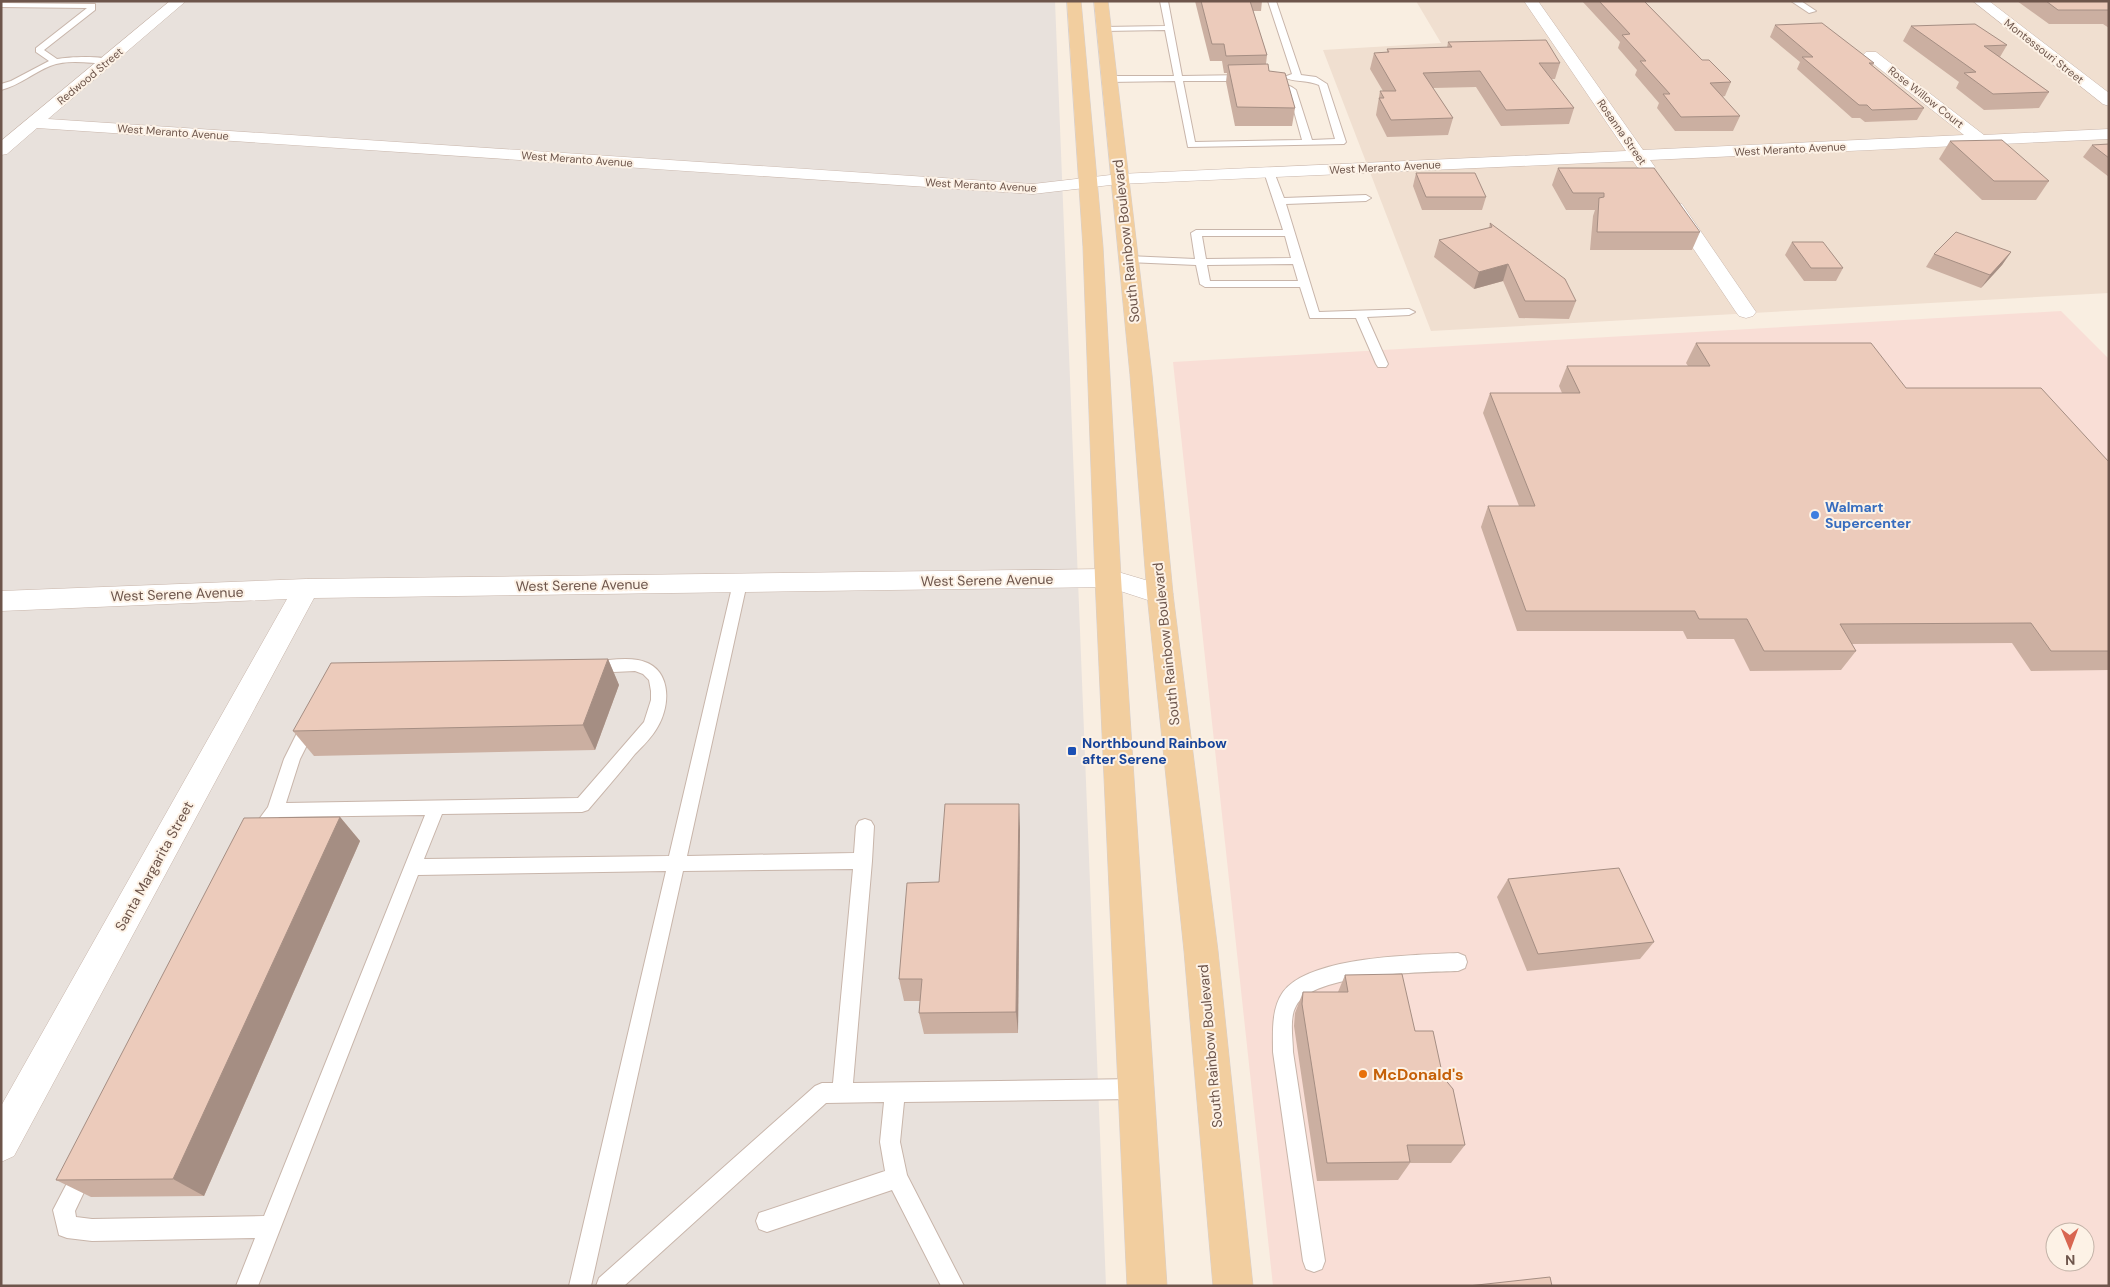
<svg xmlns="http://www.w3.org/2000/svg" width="2110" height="1287" viewBox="0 0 2110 1287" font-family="'DM Sans',sans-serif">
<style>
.residential{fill:#f0dfd0}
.commercial{fill:#f9ded6;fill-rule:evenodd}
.industrial{fill:#e8e1dc}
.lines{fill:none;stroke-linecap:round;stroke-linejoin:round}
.lane-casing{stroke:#c8b5aa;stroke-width:2}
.street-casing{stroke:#c8b5aa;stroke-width:1}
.primary-casing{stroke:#d6cfcd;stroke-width:1}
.lane{fill:#fff;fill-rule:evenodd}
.street{fill:#fff;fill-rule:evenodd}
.primary{fill:#f2ce9f;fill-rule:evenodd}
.wall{fill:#cbafa1}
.shaded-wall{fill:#a58e83}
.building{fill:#eccbbb;stroke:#a58e83}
.shop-dot{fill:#3f7fe0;stroke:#fdf2e6;stroke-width:2}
.transit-dot{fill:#1a4fb4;stroke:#fdf2e6;stroke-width:2}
.food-dot{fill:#e8710a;stroke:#fdf2e6;stroke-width:2}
.labels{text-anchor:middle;stroke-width:4;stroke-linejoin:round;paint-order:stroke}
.far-street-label{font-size:11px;fill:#6d554b;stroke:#fdf2e6}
.street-label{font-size:14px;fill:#6d554b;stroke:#fdf2e6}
.shop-label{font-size:14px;font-weight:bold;fill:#366cbe;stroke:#fdf2e6;text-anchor:start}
.transit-label{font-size:14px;font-weight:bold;fill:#164399;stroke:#fdf2e6;text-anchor:start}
.near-food-label{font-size:16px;font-weight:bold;fill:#c56008;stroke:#fdf2e6;text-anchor:start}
</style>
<rect width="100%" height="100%" fill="#f9eee1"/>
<path class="residential" d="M1416,1H2109V293L1431,331L1323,50L1441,43Z"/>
<path class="commercial" d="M2061,311L2109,359V1286H1273L1173,362ZM2055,1232H2085V1262H2055Z"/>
<path class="industrial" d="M1,1H1055L1106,1286H1Z"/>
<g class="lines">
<defs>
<g id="lane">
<path d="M1160,1H1168L1182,76L1247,75L1251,78L1247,81H1183L1195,142L1302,140L1289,93L1284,89L1269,87V83C1279,82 1289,84 1296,90L1312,140L1335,139L1319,85C1308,80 1291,82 1284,77L1292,74L1268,1H1276L1301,75L1316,77L1327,84L1346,142L1344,144L1188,147L1175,81L1109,82L1105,79L1109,76H1174L1165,30L1104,31L1100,29L1104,27L1165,26Z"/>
<path d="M1791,1H1801L1816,11L1809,13Z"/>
<path d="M1,3L95,4V10L44,50L57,59C68,57 104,55 112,61L108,64C89,63 68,59 50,66C33,73 20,85 1,90V84L11,81L49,61L36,52V48L87,8L1,7Z"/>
<path d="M1269,169L1274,172L1284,198L1366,195L1371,198L1366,201L1286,204L1319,312L1409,309L1415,312L1409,315L1367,317L1388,364L1386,367H1378L1376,364L1356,318H1310L1300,287H1205L1200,284L1196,265L1128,262L1123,259L1128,256L1195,259L1191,233L1196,230H1283L1264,172ZM1202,236H1285L1291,258L1206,259ZM1293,264L1298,281H1210L1207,265Z"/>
<path d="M740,578L745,579L747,583L687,856L854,853L856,826L859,821L865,819L871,821L874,826L872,861L853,1083L1137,1079L1144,1082L1147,1089L1144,1096L1137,1099L904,1102L900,1142L907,1175L964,1286H941L892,1190L767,1232L759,1229L756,1221L759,1213L885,1171L880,1142L884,1102L826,1103L624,1286H596L599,1278L815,1086L822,1083H833L853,869L683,871L591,1286H569L666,871L418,875L258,1286H236L255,1238L92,1241L67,1238L59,1235L53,1210L77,1164L84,1161L91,1164L94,1171L75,1211L76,1217L92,1219L264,1216L425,815L279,817C272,827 265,844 251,839L248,834L268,807L284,759L304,719L310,717L316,719L318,723L300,759L286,803L578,798L644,722L651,700V691L649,680L643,674L635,671L592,673L587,671L584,667L587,663L592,661C607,661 623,657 638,660C671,666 672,703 657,728C652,737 643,746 635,754C620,773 604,791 588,810L582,812L442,814L424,859L669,856L733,583L735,579Z"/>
<path d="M1458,953L1465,956L1467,962L1465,968L1458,971C1423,972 1313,973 1296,1006C1289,1018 1293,1039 1293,1052L1325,1261L1322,1269L1314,1272L1306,1269L1303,1261L1273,1052C1273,1033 1271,1009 1283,992C1310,956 1415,955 1458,953Z"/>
</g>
<g id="street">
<path d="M170,1H186L48,119L1033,184L1119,174L1626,151L1524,1H1538L1643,150L1964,135L1866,58L1863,55L1866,52H1876L1984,135L2109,129V139L1650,160L1655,167L1652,171L1646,172L1640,171L1633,161L1119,184L1033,194L37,128L7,154L1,155V141Z"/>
<path d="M1973,1H1989L2109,93V106L2103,104Z"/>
<path d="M1675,202L1682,204L1756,312L1753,316L1746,318L1739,316L1736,312L1666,208L1668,204Z"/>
<path d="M1108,569L1169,587L1173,594L1169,601L1160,604L1108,587L314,598L14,1156L1,1162V1106L287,599L1,611V591L306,579Z"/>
</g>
<g id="primary">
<path d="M1067,1H1081L1103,247L1121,578L1167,1286H1127L1095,578L1083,247Z"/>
<path d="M1094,1H1108L1152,375L1173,594L1218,951L1253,1286H1213L1184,951L1147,594L1130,375Z"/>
</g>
</defs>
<use href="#lane" class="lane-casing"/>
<use href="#street" class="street-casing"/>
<use href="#primary" class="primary-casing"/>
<use href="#lane" class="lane"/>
<use href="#street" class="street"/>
<use href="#primary" class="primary"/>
</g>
<g class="wall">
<path d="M1195,1H1262L1261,11H1253L1267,55L1266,64L1269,71L1295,108L1292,126H1235L1226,82L1227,73H1224L1222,61H1210Z"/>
<path d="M1582,1H1644L1702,60L1731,82L1725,96L1722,97L1740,116L1733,131H1675L1657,108L1659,103L1635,75L1637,70L1618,48L1620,42Z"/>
<path d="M2017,1H2109V28L2103,24H2049Z"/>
<path d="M1775,25L1874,63L1872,66L1924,108L1917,120L1865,122L1860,118H1852L1797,69L1800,62L1770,37Z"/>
<path d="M1911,26L2007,45L2000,57L2049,92L2039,108L1984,110L1956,88L1959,82L1903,41Z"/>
<path d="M1448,42L1560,63L1555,79H1551L1574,108L1569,124L1501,126L1476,87L1433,88L1453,118L1448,135L1387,137L1376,115L1380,91H1383L1370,69L1374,53L1387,52V49L1447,48Z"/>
<path d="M1950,141L2049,181L2036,200H1982L1939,159Z"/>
<path d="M2109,144V177L2083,157L2092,145Z"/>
<path d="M1558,168L1700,232L1692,250H1590L1593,216L1595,210H1566L1552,185Z"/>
<path d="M1416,173L1486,197L1482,210H1422L1413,186Z"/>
<path d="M1490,223L1576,301L1569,319L1519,318L1503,281L1474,289L1434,257L1439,240L1489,228Z"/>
<path d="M1792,242L1843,268L1836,281H1804L1785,255Z"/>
<path d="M2011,252L2002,265L1981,288L1926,267L1934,254Z"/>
<path d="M1696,343L1906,388L2109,462V670L2031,671L2012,643L1852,644L1856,651L1841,670L1750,671L1734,639H1687L1683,631H1517L1481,527L1488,506H1519L1483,413L1490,393H1562L1559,386L1567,366H1688L1686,363Z"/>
<path d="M608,659L619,685L595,750L314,756L293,731Z"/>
<path d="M340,817L360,841L204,1196L91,1197L56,1180Z"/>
<path d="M1020,828L1018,1033L924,1034L919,1013L920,1001H904L899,979L939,882Z"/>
<path d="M1508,879L1654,942L1640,959L1527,971L1497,897Z"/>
<path d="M1345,975L1415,1031L1443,1077L1465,1145L1451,1163H1410L1398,1180L1317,1181L1294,1026L1295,1013L1303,992H1338Z"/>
</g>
<g class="shaded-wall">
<path d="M2011,252L2002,265L1981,288L1990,275Z"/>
<path d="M1508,264L1503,281L1474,289L1479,272Z"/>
<path d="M608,659L619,685L595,750L583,725Z"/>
<path d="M1019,804L1020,828L1018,1033L1016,1012Z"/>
<path d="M340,817L360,841L204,1196L173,1179Z"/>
</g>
<g class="building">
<path d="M1201,1H1250L1267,55L1226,56L1224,44H1212Z"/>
<path d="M1599,1H1644L1702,60H1709L1731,82L1710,83L1740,116L1681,117L1663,94H1670L1640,61H1646L1622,35L1630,34Z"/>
<path d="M2046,1H2109V10H2058Z"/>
<path d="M1822,23L1874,63H1869L1924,108L1872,110L1867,105H1859L1802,57H1813L1775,25Z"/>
<path d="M1975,24L2007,45L1984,46L2049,92L1993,94L1964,73L1976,72L1911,26Z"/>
<path d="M1546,40L1560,63H1539L1574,108L1506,110L1480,71L1423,73L1453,118L1391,120L1379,98H1384L1380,91H1396L1374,53L1389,52L1387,49L1452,47L1448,42Z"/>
<path d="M1268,64L1269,71L1285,73L1295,108L1237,107L1228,65Z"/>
<path d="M2002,140L2049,181H1994L1950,141Z"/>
<path d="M2109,144V158L2092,145Z"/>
<path d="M1558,168H1654L1700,232H1597L1599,198L1604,197V193H1573Z"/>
<path d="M1416,173H1475L1486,197H1426Z"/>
<path d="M1490,223L1565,279L1576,301H1525L1508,264L1479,272L1439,240L1492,227Z"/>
<path d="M1956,232L2011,252L1990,275L1934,254Z"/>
<path d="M1792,242H1823L1843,268H1811Z"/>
<path d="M1696,343H1871L1906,388H2041L2109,462V651H2051L2031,623L1840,624L1856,651H1764L1747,619H1699L1695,611H1526L1488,506H1535L1490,393H1580L1567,366H1710Z"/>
<path d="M608,659L583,725L293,731L331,663Z"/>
<path d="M945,804H1019L1016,1012L919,1013L922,979H899L907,883L939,882Z"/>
<path d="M340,817L173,1179L56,1180L244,818Z"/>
<path d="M1619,868L1654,942L1538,954L1508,879Z"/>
<path d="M1402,974L1415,1031H1433L1443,1077L1453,1089L1465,1145H1407L1410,1162L1327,1163L1302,1004L1303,992H1348L1345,975Z"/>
<path d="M1550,1277L1552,1286H1468Z"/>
</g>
<circle class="shop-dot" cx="1815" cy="515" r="5"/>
<rect class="transit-dot" x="1067" y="746" width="10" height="10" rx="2.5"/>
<circle class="food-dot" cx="1363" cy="1074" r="5"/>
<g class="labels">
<g class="far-street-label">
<text transform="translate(2044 51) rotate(38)" y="4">Montessouri Street</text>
<text transform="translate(90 76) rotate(-40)" y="4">Redwood Street</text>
<text transform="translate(1926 97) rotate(38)" y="4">Rose Willow Court</text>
<text transform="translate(173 132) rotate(4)" y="4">West Meranto Avenue</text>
<text transform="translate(1622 132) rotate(55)" y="4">Rosanna Street</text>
<text transform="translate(1790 149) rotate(-3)" y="4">West Meranto Avenue</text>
<text transform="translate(577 159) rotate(4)" y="4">West Meranto Avenue</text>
<text transform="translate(1385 167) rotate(-3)" y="4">West Meranto Avenue</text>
<text transform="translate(981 185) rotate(3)" y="4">West Meranto Avenue</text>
</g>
<g class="street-label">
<text transform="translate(1126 241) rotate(-96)" y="5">South Rainbow Boulevard</text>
<text transform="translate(987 580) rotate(-1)" y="5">West Serene Avenue</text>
<text transform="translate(582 585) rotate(-1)" y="5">West Serene Avenue</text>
<text transform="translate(177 594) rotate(-2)" y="5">West Serene Avenue</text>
<text transform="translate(1166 644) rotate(-96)" y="5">South Rainbow Boulevard</text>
<text transform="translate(154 866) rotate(-61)" y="5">Santa Margarita Street</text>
<text transform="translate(1210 1046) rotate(-95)" y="5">South Rainbow Boulevard</text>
</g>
<g class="shop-label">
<text x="1825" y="512">Walmart<tspan x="1825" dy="16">Supercenter</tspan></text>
</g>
<g class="transit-label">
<text x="1082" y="748">Northbound Rainbow<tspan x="1082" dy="16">after Serene</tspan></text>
</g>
<g class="near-food-label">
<text x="1373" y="1080">McDonald's</text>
</g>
</g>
<rect width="2110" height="1287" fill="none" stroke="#6d554b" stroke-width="5"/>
<g transform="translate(2070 1247) rotate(179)"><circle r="24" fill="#fdf2e6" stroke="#c3b3a8"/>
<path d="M0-4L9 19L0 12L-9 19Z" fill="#d86651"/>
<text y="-8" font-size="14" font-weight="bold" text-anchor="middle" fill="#6d554b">N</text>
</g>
</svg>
